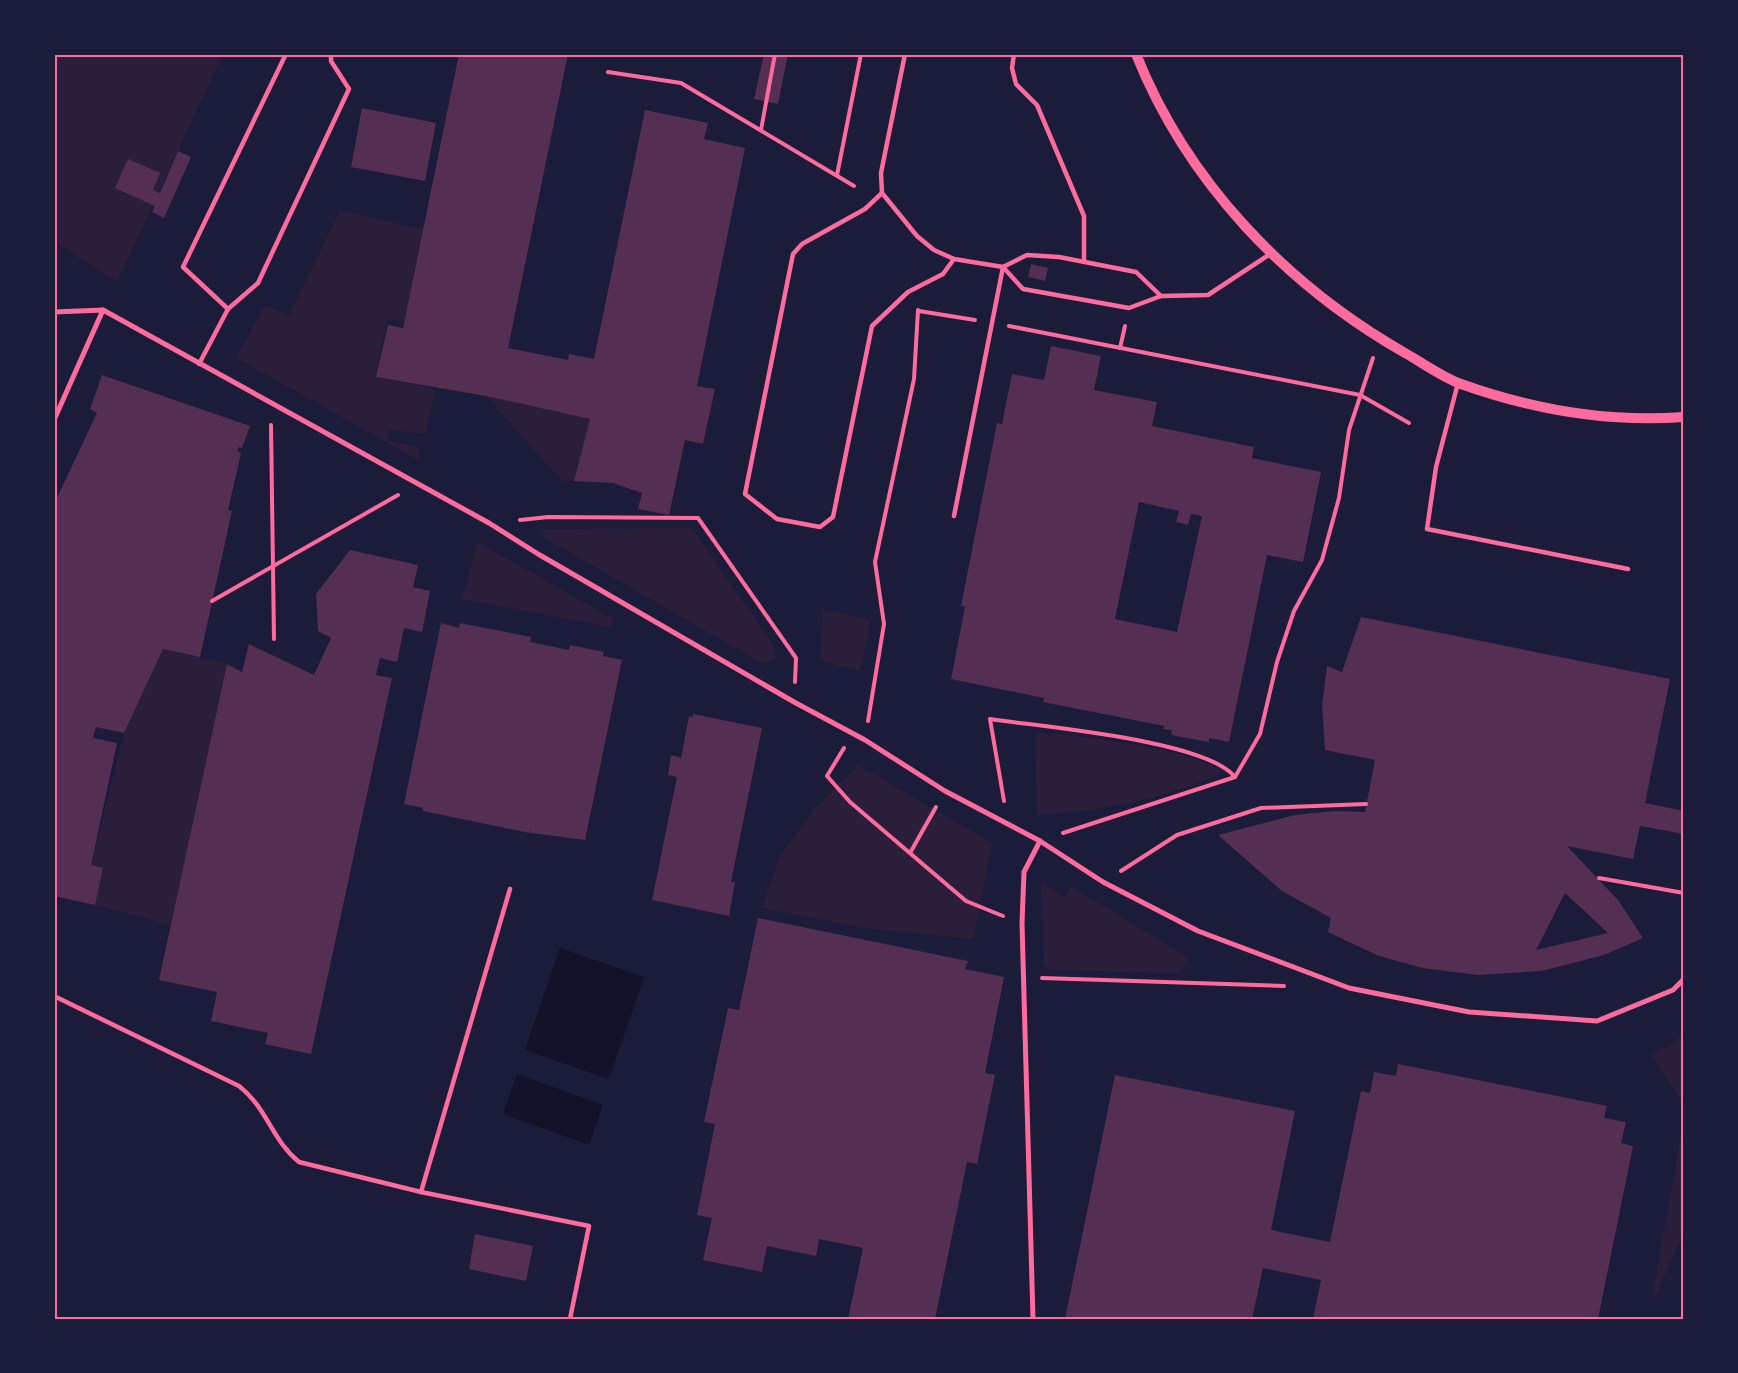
<svg xmlns="http://www.w3.org/2000/svg" width="1738" height="1373" viewBox="0 0 1738 1373" font-family="'Noto Serif',serif">
<style>
.green{fill:#2a1e3b}
.water{fill:#12122b}
.building{fill:#542f53;fill-rule:evenodd}
.lines{fill:none;stroke-linecap:round;stroke-linejoin:round}
.path{stroke:#ff6b9d;stroke-width:4}
.service{stroke:#ff6b9d;stroke-width:4.5}
.pedestrian{stroke:#ff6b9d;stroke-width:5}
.tertiary{stroke:#ff6b9d;stroke-width:10}
.neatline{fill:none;stroke:#ff6b9d;stroke-width:2}
</style>
<rect width="100%" height="100%" fill="#1b1b3a"/>
<g class="green">
<path d="M54,54H223L117,282L54,242Z"/>
<path d="M340,211L423,229L404,321L387,320L376,377L435,389L425,434L390,430L388,440L419,448L418,460L236,358L265,305L289,315Z"/>
<path d="M486,396L590,419L574,481H562Z"/>
<path d="M692,528L775,648L776,657L771,662L761,663L543,537V531L548,529Z"/>
<path d="M478,542L613,619L610,627L462,599Z"/>
<path d="M823,610L871,620L860,671L820,661Z"/>
<path d="M163,649L227,664L171,925L95,905L103,868L91,865L124,733Z"/>
<path d="M1039,733C1072,734 1197,750 1219,771L1218,775C1160,799 1100,812 1037,815L1035,738Z"/>
<path d="M858,765L992,843L973,939L863,928L762,908L780,856L816,807Z"/>
<path d="M1041,883L1065,896L1072,887L1188,957L1180,973L1173,974L1049,969L1044,965Z"/>
<path d="M1684,1035V1104L1652,1055Z"/>
<path d="M1684,1115V1232L1656,1295L1653,1294Z"/>
</g>
<g class="water">
<path d="M560,948L644,977L609,1079L525,1050Z"/>
<path d="M517,1074L603,1105L589,1145L503,1114Z"/>
</g>
<g class="building">
<path d="M459,54H568L508,348L568,360L569,354L594,359L645,110L708,123L704,139L745,148L697,386L715,389L703,444L685,440L669,515L638,509L642,493L613,483L574,481L590,419L486,396L376,377L388,325L403,328Z"/>
<path d="M764,54H788L778,104L754,99Z"/>
<path d="M362,108L436,123L425,181L351,167Z"/>
<path d="M178,151L191,157L164,218L152,212L155,206L115,188L128,159L160,173L153,190L160,193Z"/>
<path d="M1031,264L1048,268L1045,281L1028,277Z"/>
<path d="M1051,346L1101,356L1094,390L1157,402L1152,426L1254,447L1252,458L1321,472L1303,562L1267,555L1229,742L1209,738V742L1171,735L1172,730L1163,729L1164,726L1043,702L1044,698L951,679L965,607L961,606L997,423L1002,424L1012,374L1044,380ZM1139,502L1179,511L1176,522L1188,525L1191,514L1202,516L1177,632L1115,619Z"/>
<path d="M102,375L250,426L242,448L239,447L237,451L241,453L228,510L232,511L200,657L163,649L124,733L96,727L93,738L117,743L91,865L103,868L95,905L54,896V504L97,413L90,409Z"/>
<path d="M350,550L418,565L413,587L430,591L422,632L404,628L397,662L380,658L376,675L392,678L311,1054L265,1044L268,1033L211,1021L217,992L159,980L227,664L242,672L249,644L314,675L331,638L318,631L316,594Z"/>
<path d="M1361,617L1670,679L1645,803L1684,811V834L1640,826L1633,859L1567,846L1618,900L1643,938L1604,955L1542,971L1477,975L1423,968L1379,956L1328,932L1331,918L1282,891L1218,835L1295,815L1334,811L1365,812L1375,760L1325,750L1322,705L1327,666L1342,672ZM1565,893L1608,933L1536,950Z"/>
<path d="M441,623L459,628L460,623L531,637L530,642L569,650L570,645L604,652L603,656L622,660L585,840L531,833L530,829V833L423,811V808L404,804Z"/>
<path d="M693,714L762,728L731,882H735L729,916L652,900L677,777L668,775L671,755L681,758L689,716L693,717Z"/>
<path d="M758,918L968,961L965,969L1004,977L985,1073L995,1075L977,1164L967,1162L935,1319H848L863,1248L819,1239L816,1256L767,1246L762,1272L703,1260L712,1218L697,1215L715,1124L704,1122L728,1008L739,1010Z"/>
<path d="M1398,1064L1607,1106L1604,1118L1626,1122L1621,1143L1633,1146L1598,1319H1313L1321,1280L1263,1268L1252,1319H1065L1115,1075L1295,1111L1271,1230L1330,1242L1361,1091L1370,1093L1374,1072L1396,1076Z"/>
<path d="M475,1234L533,1246L526,1281L469,1269Z"/>
</g>
<g class="lines">
<g class="path">
<path d="M608,72L681,83L854,186"/>
<path d="M761,130L775,54"/>
<path d="M837,175L861,54"/>
<path d="M919,311L975,320"/>
<path d="M1009,326L1360,395L1409,423"/>
<path d="M1120,348L1125,326"/>
<path d="M271,425L274,639"/>
<path d="M520,520L548,517L698,518L796,658L795,682"/>
<path d="M212,601L398,495"/>
<path d="M868,721L884,624L875,562L914,379L918,310"/>
<path d="M844,748L827,776L850,802L966,901L1003,916"/>
<path d="M1004,801L990,719C1042,727 1205,740 1235,777"/>
<path d="M1063,833L1235,777L1260,734L1277,662L1294,611L1322,560L1339,498L1349,430L1373,358"/>
<path d="M910,853L936,807"/>
<path d="M1121,871L1177,835L1261,808L1366,804"/>
<path d="M1599,878L1684,893"/>
<path d="M1042,978L1284,986"/>
</g>
<g class="service">
<path d="M286,54L183,267L228,309L258,283L349,89L331,61V54"/>
<path d="M905,54L881,173L882,193L917,236L934,250L954,259L1003,267L1027,255L1059,257L1136,272L1161,296"/>
<path d="M1014,54L1012,68L1016,84L1037,105L1084,216V261"/>
<path d="M882,193L865,209L802,244L793,254L745,494L777,519L820,527L833,517L872,326L908,292L943,274L954,259"/>
<path d="M1003,267L1023,289L1129,308L1161,296L1208,295L1270,254"/>
<path d="M199,364L228,309"/>
<path d="M1458,383L1436,467L1427,529L1628,569"/>
<path d="M954,516L1003,267"/>
<path d="M54,996L239,1086C268,1109 271,1139 299,1162L421,1192L589,1226L570,1319"/>
<path d="M421,1192L510,889"/>
</g>
<g class="pedestrian">
<path d="M54,312L103,310L489,523L538,554L794,702L865,740L945,791L1040,841L1103,882L1198,931L1349,988L1469,1012L1597,1021L1673,990L1684,979"/>
<path d="M54,420L103,310"/>
<path d="M1033,1319L1022,923L1024,872L1040,841"/>
</g>
<path class="tertiary" d="M1136,54C1187,182 1286,285 1405,353C1423,363 1442,377 1461,384C1534,410 1606,423 1684,417"/>
</g>
<rect width="1738" height="1373" fill="none" stroke="#1b1b3a" stroke-width="111"/>
<rect x="56" y="56" width="1626" height="1262" class="neatline"/>
</svg>
